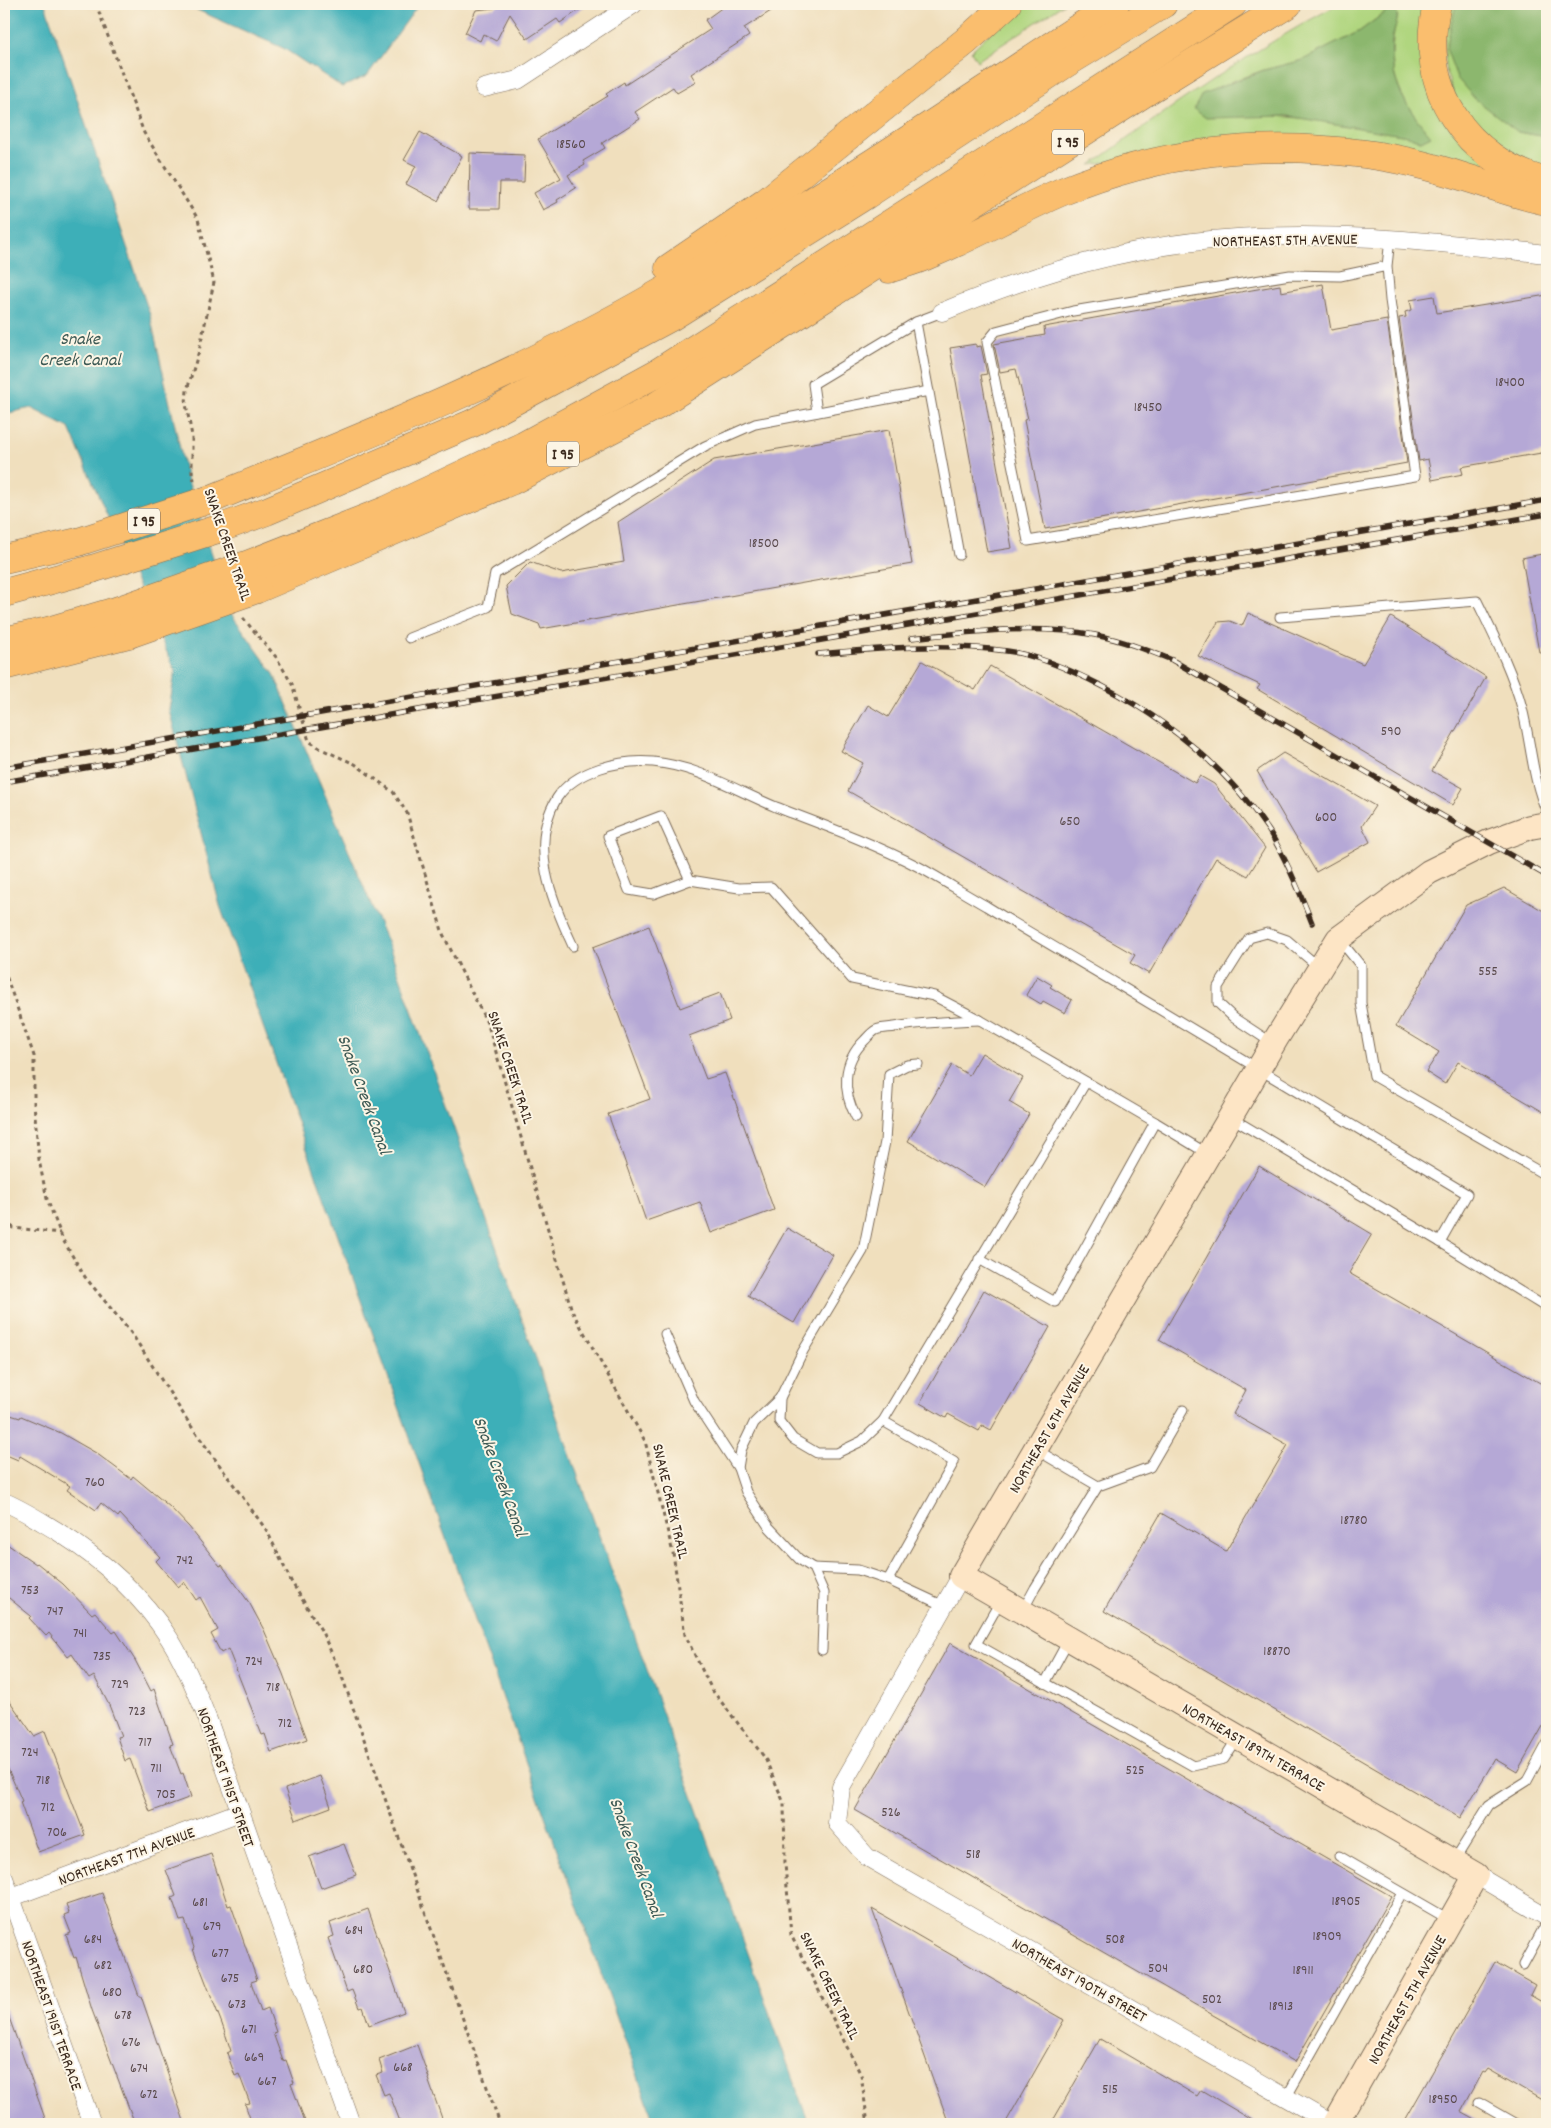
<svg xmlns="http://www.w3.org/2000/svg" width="1551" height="2128" viewBox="0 0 1551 2128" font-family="Dekko,sans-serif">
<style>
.green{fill:#b0d67f;stroke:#76804e;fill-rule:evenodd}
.forest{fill:#8cb76e;stroke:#647046}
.water{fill:#3eafb8;stroke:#3c6c6b}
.building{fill:#b5a8d6}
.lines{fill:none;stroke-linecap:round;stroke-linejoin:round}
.lane-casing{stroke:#7a6956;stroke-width:11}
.street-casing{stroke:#7a6956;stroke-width:19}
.secondary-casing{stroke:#7a6956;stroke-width:26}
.highway-casing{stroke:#7a6956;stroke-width:29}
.path{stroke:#7a6956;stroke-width:3;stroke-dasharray:4 4;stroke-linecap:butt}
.lane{stroke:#fff;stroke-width:9}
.street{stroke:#fff;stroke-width:18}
.secondary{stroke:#fde5c5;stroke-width:24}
.highway{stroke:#fabe6e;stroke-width:28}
.rail-casing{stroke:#3b2a1e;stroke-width:5.5}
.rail{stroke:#fcf5e5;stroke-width:4;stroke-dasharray:11;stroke-linecap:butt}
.highway-bridge-casing{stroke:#7a6956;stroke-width:29;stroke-linecap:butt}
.highway-bridge{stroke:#fabe6e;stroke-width:28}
.labels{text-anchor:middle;stroke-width:4;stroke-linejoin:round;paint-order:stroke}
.number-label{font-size:14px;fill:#5a4a4c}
.shield{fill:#fcf5e5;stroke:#75675a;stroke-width:1}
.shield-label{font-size:15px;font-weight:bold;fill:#3b2a1e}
.street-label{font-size:16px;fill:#3b2a1e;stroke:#fcf5e5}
.water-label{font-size:18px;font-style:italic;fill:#3c5954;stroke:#fcf5e5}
</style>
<rect width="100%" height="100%" fill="#fcf5e5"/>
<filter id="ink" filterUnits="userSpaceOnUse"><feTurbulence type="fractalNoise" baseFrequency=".02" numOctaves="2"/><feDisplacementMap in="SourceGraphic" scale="10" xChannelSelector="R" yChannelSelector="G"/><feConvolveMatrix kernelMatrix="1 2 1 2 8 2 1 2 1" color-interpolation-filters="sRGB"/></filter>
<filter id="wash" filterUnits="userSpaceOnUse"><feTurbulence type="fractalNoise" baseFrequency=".0096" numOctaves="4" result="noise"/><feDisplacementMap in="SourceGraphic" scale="20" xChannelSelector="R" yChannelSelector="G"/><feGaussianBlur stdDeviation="1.12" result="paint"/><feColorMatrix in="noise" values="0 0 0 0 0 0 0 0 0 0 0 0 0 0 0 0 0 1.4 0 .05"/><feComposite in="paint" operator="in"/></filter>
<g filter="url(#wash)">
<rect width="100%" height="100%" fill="#f0dfbd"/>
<g class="green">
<path d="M1020,4H1064L977,61L971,51Z"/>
<path d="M1339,4H1427L1422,36L1500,175L1433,157L1110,162L1091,165C1170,107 1252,50 1339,4ZM1387,11L1398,16C1383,67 1398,98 1430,136L1420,141L1409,136C1360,128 1312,116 1263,116L1230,82L1264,70L1303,60L1360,31Z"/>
<path d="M1449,4H1456L1455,6L1518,132L1547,137V169L1538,167L1485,138L1457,101L1447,75L1444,45Z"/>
</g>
<g class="forest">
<path d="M1456,4H1547V137L1518,132L1474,98L1457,78L1446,48Z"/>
<path d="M1387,11H1396C1400,20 1393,31 1392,41C1389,82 1406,107 1431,136L1421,141L1408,136L1287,116L1206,118L1194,109L1202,94L1264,70L1303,60L1360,31Z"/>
</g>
<g class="water">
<path d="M4,4H45L150,315L186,475L232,615L274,674L390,949L809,2124H655L220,906L169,710L175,671L69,428L31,408L4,414Z"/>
<path d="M192,4H419L367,76L342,87L283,48L195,9Z"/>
</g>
<g id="blocks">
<g class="building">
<path d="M500,4H588L560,23L557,19L527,39L510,14L496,41L483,34L480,41L465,33L476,10L494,8Z"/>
<path d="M727,4H782L744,28L749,36L691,74L696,82L677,93L673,87L635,112L640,119L602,143L605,148L583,161L585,165L568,175L576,188L557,200L558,202L543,210L534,193L561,178L538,139L608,96L606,94L624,82L625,85L711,29L705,20Z"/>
<path d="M420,132L462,156L438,201L406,184L416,166L404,160Z"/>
<path d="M470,153L525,155L524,182H500L499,209H469Z"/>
<path d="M1323,284L1331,330L1387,320L1407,463L1045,529L1024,420L1028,419L1016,369L1000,372L994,344L1045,335L1044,327L1280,285L1281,292Z"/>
<path d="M1547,295V452L1461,467L1463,474L1432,480L1428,459L1419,461L1399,318L1406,317L1405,312L1412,310L1410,300L1434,296L1437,313Z"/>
<path d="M976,344V347L981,346L987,374L981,375L1012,548L987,552L950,348Z"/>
<path d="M889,430L912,564L541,629L539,624L512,614L506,586L530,562L561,573L624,562L618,522L714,460Z"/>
<path d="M1547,553V652H1539L1522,558Z"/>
<path d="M1248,613L1363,664L1391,617L1486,677L1432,771L1463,788L1453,805L1257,689L1260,685L1198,656L1218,622L1230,621L1242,626Z"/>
<path d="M922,661L975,690L990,666L1195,783L1200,776L1214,784L1265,848L1248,876L1216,858L1149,974L1130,963L1135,955L848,791L863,763L841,751L868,705L888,717Z"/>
<path d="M1283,753L1375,806L1362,826L1370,842L1316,872L1257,771Z"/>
<path d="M1504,888L1547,913V1114L1458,1062L1445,1084L1426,1072L1439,1052L1396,1026L1466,905Z"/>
<path d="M649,926L680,1008L720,993L730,1020L689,1036L706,1079L725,1073L774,1210L711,1233L700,1202L646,1221L608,1114L650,1099L593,947Z"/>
<path d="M1037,976L1052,985L1050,987L1072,1000L1065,1013L1043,1001L1041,1004L1026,995Z"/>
<path d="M982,1053L1023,1078L1009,1102L1029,1114L985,1187L908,1141L952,1065L969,1075Z"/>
<path d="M1259,1166L1372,1234L1349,1273L1547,1387V1719L1517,1772L1495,1759L1460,1818L1104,1611L1161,1513L1226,1551L1288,1445L1233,1414L1246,1390L1159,1340Z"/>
<path d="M787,1228L833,1255L794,1323L748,1296Z"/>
<path d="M984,1290L1050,1327L991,1430L982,1425L979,1431L948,1414L946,1418L920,1403Z"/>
<path d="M4,1413L20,1418L21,1416L61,1433L96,1453L131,1479L133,1476L170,1507L189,1527L220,1566L222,1565L250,1604L264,1630L283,1674L307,1739L271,1752L265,1734L262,1735L228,1649L221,1653L211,1634L218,1630L200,1597L196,1600L184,1582L178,1587L156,1561L160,1557L120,1514L118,1517L101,1503L96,1510L67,1490L70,1486L20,1456L18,1460L4,1454Z"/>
<path d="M4,1542L36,1564L37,1563L63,1584L92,1614L95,1612L113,1633L116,1631L135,1660L151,1691L154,1689L173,1744L170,1745L181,1774L183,1773L191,1797L150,1812L130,1759L125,1761L117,1737L121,1736L109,1705L94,1676L89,1679L72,1654L68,1657L49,1633L46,1636L29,1618L31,1616L4,1594Z"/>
<path d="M950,1643L1391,1896L1295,2062L855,1810Z"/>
<path d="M4,1693L34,1736L45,1731L85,1835L38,1852L20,1802L22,1801L4,1760Z"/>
<path d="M320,1776L331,1807L296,1820L285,1789Z"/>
<path d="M344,1844L356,1875L321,1888L309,1857Z"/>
<path d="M211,1854L228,1906L231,1905L257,1980L251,1982L261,2011L268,2008L276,2032L273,2033L283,2061L286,2060L294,2083L291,2084L306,2124H252L245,2104L250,2103L239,2074L235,2076L227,2053L231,2051L222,2024L193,1949L194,1948L185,1920L180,1921L172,1898L176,1896L166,1870Z"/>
<path d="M102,1893L139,1996H141L185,2124H135L92,2010L76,1957L74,1958L66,1935L71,1933L64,1915L69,1913L66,1905Z"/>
<path d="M368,1909L404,2012L369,2025L363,2007L359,2008L352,1990L347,1992L328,1938L334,1936L330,1923Z"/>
<path d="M872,1909L1064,2020L1005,2124H949Z"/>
<path d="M1495,1962L1535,1985L1530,1995L1547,2005V2103L1488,2069L1485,2073L1483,2072L1461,2112L1483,2124H1403Z"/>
<path d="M4,2009H6L47,2124H4Z"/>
<path d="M1100,2039L1197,2096L1201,2090L1259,2124H1051Z"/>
<path d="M417,2045L429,2078L428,2079L444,2124H401L389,2093L384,2095L376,2075L383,2073L379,2060Z"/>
</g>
</g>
</g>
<g filter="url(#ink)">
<use href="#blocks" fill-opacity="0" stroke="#7a6956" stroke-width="1"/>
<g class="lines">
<defs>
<g id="lane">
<path d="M1387,266L1390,300L1415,476L1028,541L987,342L996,331L1073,311L1290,275L1340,276L1387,266L1390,239"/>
<path d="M942,312L916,322L959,555"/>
<path d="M817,412L813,384L916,322"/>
<path d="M1280,617L1477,601C1493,634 1513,673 1522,708C1531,742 1532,779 1547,812"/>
<path d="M409,638L488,607L495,574L705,446L755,424L929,391"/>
<path d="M690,880L653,894L629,890L608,836L661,816L690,880L739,888L771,887L852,979L934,996L980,1020L1155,1122"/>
<path d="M1339,939L1361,966V1003L1374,1076L1547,1176"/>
<path d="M573,946C552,901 528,845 557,798C575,770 621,759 653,762C697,766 735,790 776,807C823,825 873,843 919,867C941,879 963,893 986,906C1030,933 1075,959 1119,985C1236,1054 1352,1124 1467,1194L1440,1242L1230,1117"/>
<path d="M1272,1043L1234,1018L1218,1003V987L1249,938L1267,933L1287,940L1320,968"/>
<path d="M918,1064L907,1065L889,1074L885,1142L863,1251L803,1351L780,1398L779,1421L793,1439L817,1453H837L862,1441L883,1421L1086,1082"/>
<path d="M856,1117C842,1091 842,1062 865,1040C868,1037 872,1032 876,1030C881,1028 890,1028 895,1027C923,1022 951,1021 980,1020"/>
<path d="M1440,1242L1547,1308"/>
<path d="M979,1259L1055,1302L1155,1122L1208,1154"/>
<path d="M665,1334L694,1401L738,1468"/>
<path d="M780,1398L754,1423L741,1450L738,1468L746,1492L769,1527L799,1559L813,1568L824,1593L822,1650"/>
<path d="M883,1421L954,1462L888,1580"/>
<path d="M1098,1486L1150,1467L1183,1410"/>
<path d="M813,1568L858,1570L888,1580L944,1606"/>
<path d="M1001,1600L976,1644L1193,1766L1224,1759L1238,1737"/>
<path d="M1022,1612L1035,1588L1098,1486L1035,1449"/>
<path d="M1045,1683L1069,1639"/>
<path d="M1339,1856L1450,1920"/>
<path d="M1454,1861L1489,1805L1527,1781L1547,1744"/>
<path d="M1523,1965L1547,1921"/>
<path d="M1286,2098L1402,1893"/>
<path d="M1479,2103L1516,2124"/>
</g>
<g id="street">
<path d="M484,88L518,80L634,4"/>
<path d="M942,312C1027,276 1119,249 1211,240C1324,229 1436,242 1547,254"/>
<path d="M4,1502C22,1509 40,1521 57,1531C101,1559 141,1594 169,1638C185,1663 197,1692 208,1720L351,2124"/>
<path d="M961,1576L841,1787L837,1823L867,1857L1332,2124"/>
<path d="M1476,1875L1547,1917"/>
<path d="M4,1878L92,2124"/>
<path d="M12,1897L240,1812"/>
</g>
<path id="secondary" d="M1335,2124L1476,1875L961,1576L1276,1039L1338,939L1429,872L1489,842L1530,827L1547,824"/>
<g id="highway">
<path d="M1437,4C1417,89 1465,160 1547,182"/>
<path d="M669,268L766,202L966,41L1007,4"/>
<path d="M889,269C902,264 915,261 928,255C974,237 1016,211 1061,192C1161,151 1258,140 1365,154C1398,158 1432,167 1464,177C1491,185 1519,196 1547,201"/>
<path d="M211,499C361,438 514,377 655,296C813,206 963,103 1115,4"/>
<path d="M218,529L267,511L473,423L671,317L866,195L1065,64L1163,4"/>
<path d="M4,559L78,542"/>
<path d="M244,566L387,510L523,446L657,373L1233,4"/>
<path d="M257,589L511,481L656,406L1149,90L1288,4"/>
<path d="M4,593L92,569"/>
<path d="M4,641L48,631L116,611"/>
<path d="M4,666L129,634"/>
</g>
</defs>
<use href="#lane" class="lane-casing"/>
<use href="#street" class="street-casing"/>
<use href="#secondary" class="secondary-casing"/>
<use href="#highway" class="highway-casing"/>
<g class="path">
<path d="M96,4L144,133L198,219L214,282L199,351L187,390L186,404L192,436V473L194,480"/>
<path d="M243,618L276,657L292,684L309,741L321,749L355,764L393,792L407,813L443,934L488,1025L572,1311L645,1441L673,1553L685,1635L712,1690L765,1758L784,1803L785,1864L791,1935L861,2075L868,2124"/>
<path d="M4,970L34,1056V1104L39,1160L47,1199L63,1240L85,1277L132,1334L189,1423L267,1531L291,1581L321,1630L340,1671L500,2124"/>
<path d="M4,1222L14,1228L60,1233"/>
</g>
<use href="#lane" class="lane"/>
<use href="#street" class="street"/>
<use href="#secondary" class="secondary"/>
<use href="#highway" class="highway"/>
<defs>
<g id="rail">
<path d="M911,638C971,632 1035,624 1095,635C1122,640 1147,650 1172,660L1547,876"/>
<path d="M818,654C883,648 942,643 1007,651C1038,655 1075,672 1102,686C1169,721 1227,768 1269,831C1287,860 1300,892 1312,923"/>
<path d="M4,768L1547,500"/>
<path d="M4,782L1547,514"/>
</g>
</defs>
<use href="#rail" class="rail-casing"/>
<use href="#rail" class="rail"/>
<defs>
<g id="highway-bridge">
<path d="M78,542L211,499"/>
<path d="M92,569L218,529"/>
<path d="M116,611L244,566"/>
<path d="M129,634L257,589"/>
</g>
</defs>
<use href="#highway-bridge" class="highway-bridge-casing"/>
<use href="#highway-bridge" class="highway-bridge"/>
</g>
</g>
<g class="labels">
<g class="number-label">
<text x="571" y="148">18560</text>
<text x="1510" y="386">18400</text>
<text x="1148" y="411">18450</text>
<text x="764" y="547">18500</text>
<text x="1391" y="735">590</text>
<text x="1326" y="821">600</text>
<text x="1070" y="825">650</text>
<text x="1488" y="975">555</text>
<text x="95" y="1486">760</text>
<text x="1354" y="1524">18780</text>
<text x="185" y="1564">742</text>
<text x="30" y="1594">753</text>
<text x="55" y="1615">747</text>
<text x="80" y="1637">741</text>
<text x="1277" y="1655">18870</text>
<text x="102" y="1660">735</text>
<text x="254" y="1665">724</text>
<text x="120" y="1688">729</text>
<text x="273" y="1691">718</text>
<text x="137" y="1715">723</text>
<text x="285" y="1727">712</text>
<text x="145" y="1746">717</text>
<text x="30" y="1756">724</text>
<text x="156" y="1772">711</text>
<text x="1135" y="1774">525</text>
<text x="43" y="1784">718</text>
<text x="166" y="1798">705</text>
<text x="48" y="1811">712</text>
<text x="891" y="1816">526</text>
<text x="57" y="1836">706</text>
<text x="973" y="1858">518</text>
<text x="1346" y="1905">18905</text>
<text x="200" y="1906">681</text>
<text x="212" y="1930">679</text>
<text x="354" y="1934">684</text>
<text x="1327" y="1940">18909</text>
<text x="93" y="1943">684</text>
<text x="1115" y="1943">508</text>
<text x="220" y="1957">677</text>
<text x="103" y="1969">682</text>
<text x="1158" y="1972">504</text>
<text x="363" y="1973">680</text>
<text x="1303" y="1974">18911</text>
<text x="230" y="1982">675</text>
<text x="112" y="1996">680</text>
<text x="1212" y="2003">502</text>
<text x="237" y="2008">673</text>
<text x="1281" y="2010">18913</text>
<text x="123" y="2019">678</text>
<text x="249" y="2033">671</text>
<text x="131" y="2046">676</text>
<text x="254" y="2061">669</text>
<text x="403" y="2071">668</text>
<text x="139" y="2072">674</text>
<text x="267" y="2085">667</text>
<text x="1110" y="2093">515</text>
<text x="149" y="2098">672</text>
<text x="1443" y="2103">18950</text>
</g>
<g class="shield">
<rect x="1052" y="129.5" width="32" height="25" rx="4"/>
<rect x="547" y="441.5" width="32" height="25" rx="4"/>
<rect x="128" y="508.5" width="32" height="25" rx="4"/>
</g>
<g class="shield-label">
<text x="1068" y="147">I 95</text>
<text x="563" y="459">I 95</text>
<text x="144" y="526">I 95</text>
</g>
<g class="street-label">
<text transform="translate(1285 239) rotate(-1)" y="6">NORTHEAST 5TH AVENUE</text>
<text transform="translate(229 544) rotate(71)" y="6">SNAKE CREEK TRAIL</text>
<text transform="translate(512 1067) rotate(72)" y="6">SNAKE CREEK TRAIL</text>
<text transform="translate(1048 1428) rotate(-60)" y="6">NORTHEAST 6TH AVENUE</text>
<text transform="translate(672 1501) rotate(77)" y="6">SNAKE CREEK TRAIL</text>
<text transform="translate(1254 1746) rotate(30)" y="6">NORTHEAST 189TH TERRACE</text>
<text transform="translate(227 1777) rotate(71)" y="6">NORTHEAST 191ST STREET</text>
<text transform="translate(126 1855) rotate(-20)" y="6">NORTHEAST 7TH AVENUE</text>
<text transform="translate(1080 1979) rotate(30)" y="6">NORTHEAST 190TH STREET</text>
<text transform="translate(831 1985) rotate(64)" y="6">SNAKE CREEK TRAIL</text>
<text transform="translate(1406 1999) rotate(-61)" y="6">NORTHEAST 5TH AVENUE</text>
<text transform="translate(53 2015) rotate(71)" y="6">NORTHEAST 191ST TERRACE</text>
</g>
<g class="water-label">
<text x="80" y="344">Snake<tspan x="80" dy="21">Creek Canal</tspan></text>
<text transform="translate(365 1094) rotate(70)" y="6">Snake Creek Canal</text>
<text transform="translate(501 1476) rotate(70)" y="6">Snake Creek Canal</text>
<text transform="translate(637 1857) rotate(70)" y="6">Snake Creek Canal</text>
</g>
</g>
<rect width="1551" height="2128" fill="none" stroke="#fcf5e5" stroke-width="20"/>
</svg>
